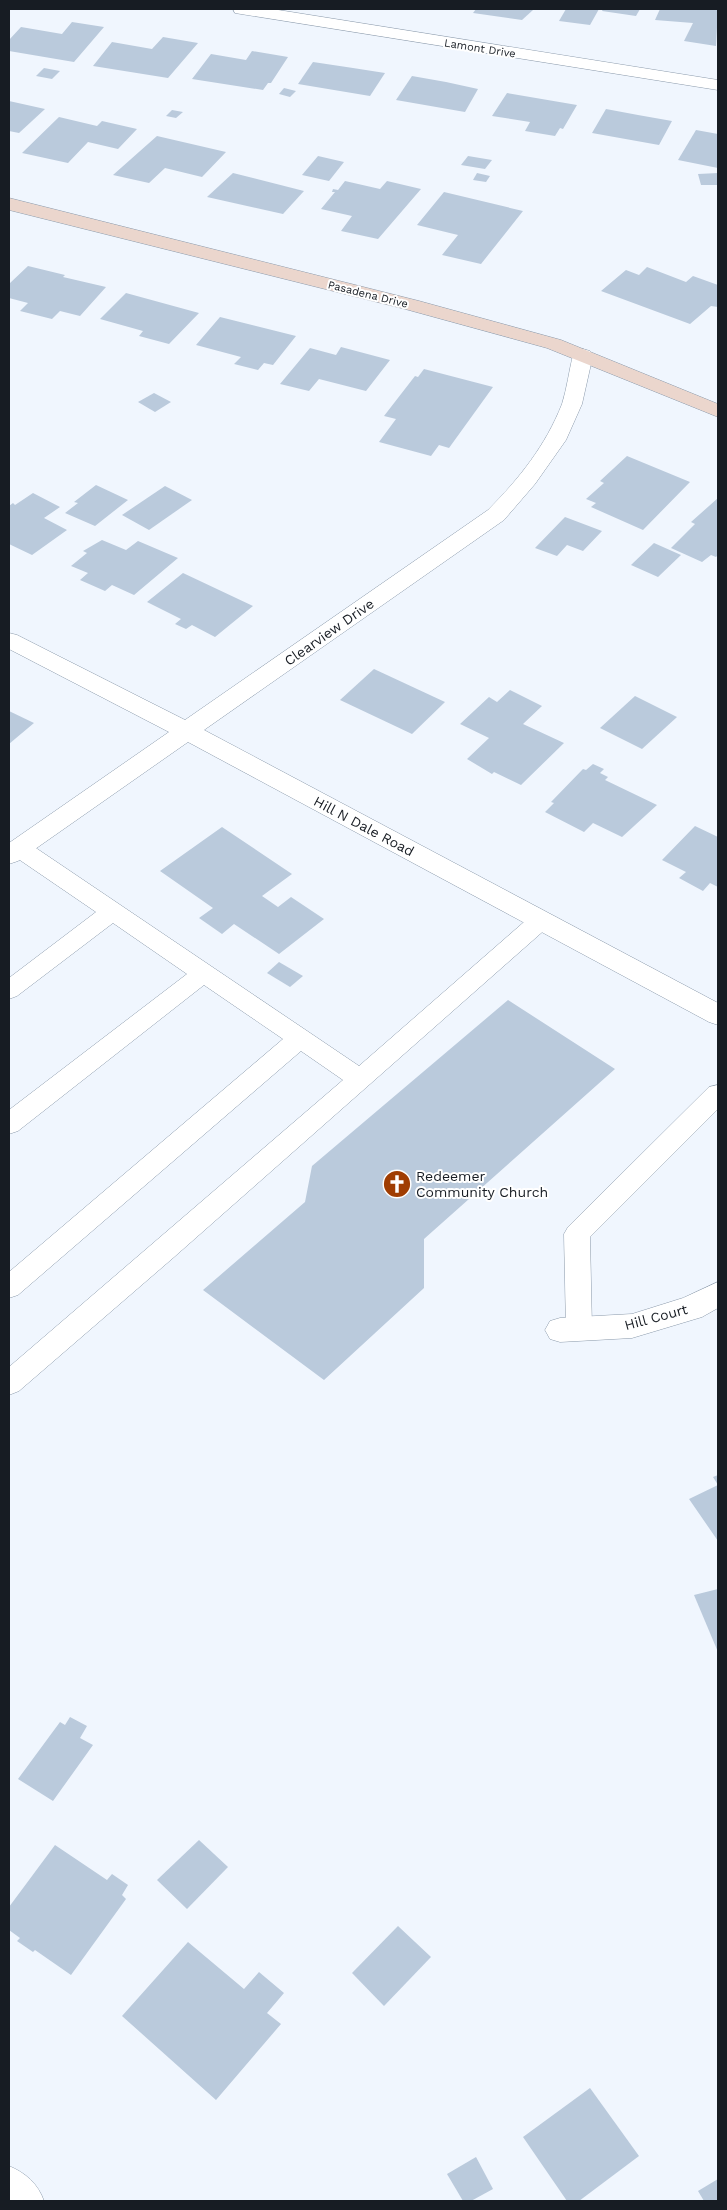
<svg xmlns="http://www.w3.org/2000/svg" width="727" height="2210" viewBox="0 0 727 2210" font-family="'Work Sans',sans-serif">
<style>
.building{fill:#bacadc}
.lines{fill:none;stroke-linecap:round;stroke-linejoin:round}
.lane-casing{stroke:#8b9aab;stroke-width:1}
.street-casing{stroke:#8b9aab;stroke-width:1}
.secondary-casing{stroke:#8b9aab;stroke-width:1}
.lane{fill:#fff;fill-rule:evenodd}
.street{fill:#fff;fill-rule:evenodd}
.secondary{fill:#ebd6cd;fill-rule:evenodd}
.labels{text-anchor:middle;stroke-width:4;stroke-linejoin:round;paint-order:stroke}
.far-street-label{font-size:11px;fill:#171c23;stroke:#fff}
.street-label{font-size:14px;fill:#171c23;stroke:#fff}
.poi-label{font-size:14px;fill:#171c23;stroke:#fff;text-anchor:start}
</style>
<rect width="100%" height="100%" fill="#f0f6fe"/>
<g class="building">
<path d="M476,9H532L533,10L522,20L473,13Z"/>
<path d="M566,9H599L590,25L559,21Z"/>
<path d="M603,9H640L636,16L602,11Z"/>
<path d="M660,9H718L716,46L684,41L693,23L655,20Z"/>
<path d="M72,22L104,27L74,62L9,51V40L21,27L62,34Z"/>
<path d="M163,37L198,43L168,78L93,66L112,42L152,49Z"/>
<path d="M252,51L288,57L271,83H268L263,90L192,79L211,54L246,60Z"/>
<path d="M313,62L353,68L385,73L370,96L298,84Z"/>
<path d="M44,68L60,71L52,79L36,76Z"/>
<path d="M412,76L446,82L478,89L465,112L396,100Z"/>
<path d="M284,88L296,91L290,97L279,94Z"/>
<path d="M507,93L577,105L563,129L560,128L555,136L525,131L530,122L492,116Z"/>
<path d="M9,101L45,109L19,133L9,131Z"/>
<path d="M606,109L638,115L672,121L659,145L592,133Z"/>
<path d="M172,110L183,112L176,118L166,116Z"/>
<path d="M59,117L97,126L102,121L137,129L118,149L88,142L68,163L22,153Z"/>
<path d="M696,130L718,134V168L678,160Z"/>
<path d="M157,136L226,152L202,177L165,168L149,183L113,175Z"/>
<path d="M318,156L344,162L329,181L302,175Z"/>
<path d="M468,156L492,160L485,169L461,165Z"/>
<path d="M233,173L304,191L283,214L207,197Z"/>
<path d="M477,173L490,176L486,182L473,180Z"/>
<path d="M718,173V185H701L698,174Z"/>
<path d="M345,181L380,189L387,181L421,189L378,239L341,231L352,216L321,209L335,192H332L333,189L338,190Z"/>
<path d="M444,192L523,211L481,264L442,255L458,235L417,225Z"/>
<path d="M28,266L65,275L63,277L106,287L80,316L60,311L52,319L20,311L28,303L9,298V284Z"/>
<path d="M647,267L686,282L693,276L718,285V307L711,306L690,324L601,291L626,270L639,275Z"/>
<path d="M126,293L199,313L169,344L139,336L143,331L100,319Z"/>
<path d="M220,317L296,336L273,365L264,363L258,370L234,364L241,357L196,345Z"/>
<path d="M341,347L390,360L366,391L319,379L309,391L280,384L310,348L336,355Z"/>
<path d="M424,369L493,387L449,448L439,445L431,456L379,442L396,419L384,416L415,376L418,377Z"/>
<path d="M154,393L171,402L155,412L138,402Z"/>
<path d="M627,456L690,482L643,530L591,507L596,503L586,499L604,483L600,481Z"/>
<path d="M96,485L128,500L95,526L65,513L78,503L74,502Z"/>
<path d="M165,486L192,500L149,530L122,515Z"/>
<path d="M33,493L60,507L44,518L67,530L32,555L9,544V506L13,503L15,505Z"/>
<path d="M718,498V555L716,557L711,555L702,562L671,548L695,524L691,522Z"/>
<path d="M565,517L602,531L583,551L567,545L557,556L535,548Z"/>
<path d="M102,540L126,550L138,541L178,558L134,595L112,585L105,591L80,580L88,573L71,566L87,553L83,551Z"/>
<path d="M654,543L681,555L658,577L631,565Z"/>
<path d="M183,573L253,606L215,637L192,625L186,629L175,624L181,619L147,602Z"/>
<path d="M374,669L445,702L412,734L340,700Z"/>
<path d="M510,690L542,706L523,724L564,743L521,785L494,772L492,774L467,759L489,738L460,724L489,697L497,702Z"/>
<path d="M635,696L677,717L642,749L600,728Z"/>
<path d="M9,711L34,723L9,744Z"/>
<path d="M593,764L604,769L600,773L608,777L605,780L657,805L622,837L593,823L584,832L545,812L554,803L551,802L583,769L586,770Z"/>
<path d="M695,826L718,837V887L710,883L703,891L679,878L686,872L662,860Z"/>
<path d="M222,827L292,874L262,896L278,907L291,897L324,919L279,954L234,924L222,934L199,918L213,908L160,871Z"/>
<path d="M279,962L303,976L290,987L267,973Z"/>
<path d="M508,1000L615,1069L424,1239V1288L324,1380L203,1290L305,1202L312,1166Z"/>
<path d="M718,1475V1541L689,1499L718,1485L713,1477Z"/>
<path d="M718,1589V1652L694,1595Z"/>
<path d="M70,1717L87,1726L80,1738L93,1745L53,1801L18,1779L60,1722L65,1725Z"/>
<path d="M199,1840L228,1867L187,1909L157,1880Z"/>
<path d="M55,1845L107,1880L112,1874L128,1885L122,1895L126,1899L71,1975L35,1950L33,1952L17,1941L20,1938L9,1930V1907Z"/>
<path d="M398,1926L431,1957L384,2006L352,1973Z"/>
<path d="M188,1942L244,1989L259,1972L284,1993L267,2013L281,2024L216,2100L122,2016Z"/>
<path d="M590,2088L639,2156L579,2201H567L523,2137Z"/>
<path d="M476,2157L493,2189L471,2201H463L447,2174Z"/>
<path d="M718,2179V2201H704L698,2191Z"/>
</g>
<g class="lines">
<defs>
<g id="lane">
<path d="M19,840L27,842L359,1066L532,915L540,913L548,915L552,921L548,927L173,1258L19,1391L9,1395V1367L343,1080L301,1051L18,1295L9,1298V1272L283,1039L204,985L18,1131L9,1134V1110L187,974L113,923L17,996L9,999V978L96,912L11,854L9,846L11,842Z"/>
<path d="M718,1085V1109L590,1237L592,1329L589,1337L579,1340L569,1337L566,1329L564,1234L568,1227L709,1087Z"/>
</g>
<g id="street">
<path d="M233,9H272L718,80V90L241,14L235,13Z"/>
<path d="M583,349L590,351L593,355L582,404L566,440L535,484L504,520L204,730L718,1003V1025L709,1022L188,742L18,861L9,864V843L169,732L9,649V633L17,635L185,720L488,510C519,479 546,445 562,404C567,388 569,371 573,355L576,351Z"/>
<path d="M718,1282V1308L702,1317L632,1338L560,1342L550,1339L545,1330L550,1321L560,1318L632,1314L683,1298Z"/>
<path d="M9,2166C26,2173 38,2184 44,2201H9Z"/>
</g>
<path id="secondary" d="M9,198L419,301L561,340L718,404V417L547,348L405,309L9,210Z"/>
</defs>
<use href="#lane" class="lane-casing"/>
<use href="#street" class="street-casing"/>
<use href="#secondary" class="secondary-casing"/>
<use href="#lane" class="lane"/>
<use href="#street" class="street"/>
<use href="#secondary" class="secondary"/>
</g>
<defs>
<symbol id="church-disc" viewBox="-11 -11 22 22"><circle r="9.5" fill="#a03d02" stroke="#fff"/><path d="M-1.2-6h2.4v3.5h3.3v2.4h-3.3V6h-2.4V-.1h-3.3v-2.4h3.3Z" fill="#fff"/></symbol>
</defs>
<g fill-rule="evenodd">
<use href="#church-disc" x="381" y="1168" width="32" height="32"/>
</g>
<g class="labels">
<g class="far-street-label">
<text transform="translate(480 48) rotate(9)" y="4">Lamont Drive</text>
<text transform="translate(368 294) rotate(14)" y="4">Pasadena Drive</text>
</g>
<g class="street-label">
<text transform="translate(329 632) rotate(-35)" y="5">Clearview Drive</text>
<text transform="translate(364 826) rotate(28)" y="5">Hill N Dale Road</text>
<text transform="translate(656 1317) rotate(-15)" y="5">Hill Court</text>
</g>
<g class="poi-label">
<text x="416" y="1181">Redeemer<tspan x="416" dy="16">Community Church</tspan></text>
</g>
</g>
<rect width="727" height="2210" fill="none" stroke="#171c23" stroke-width="20"/>
</svg>
